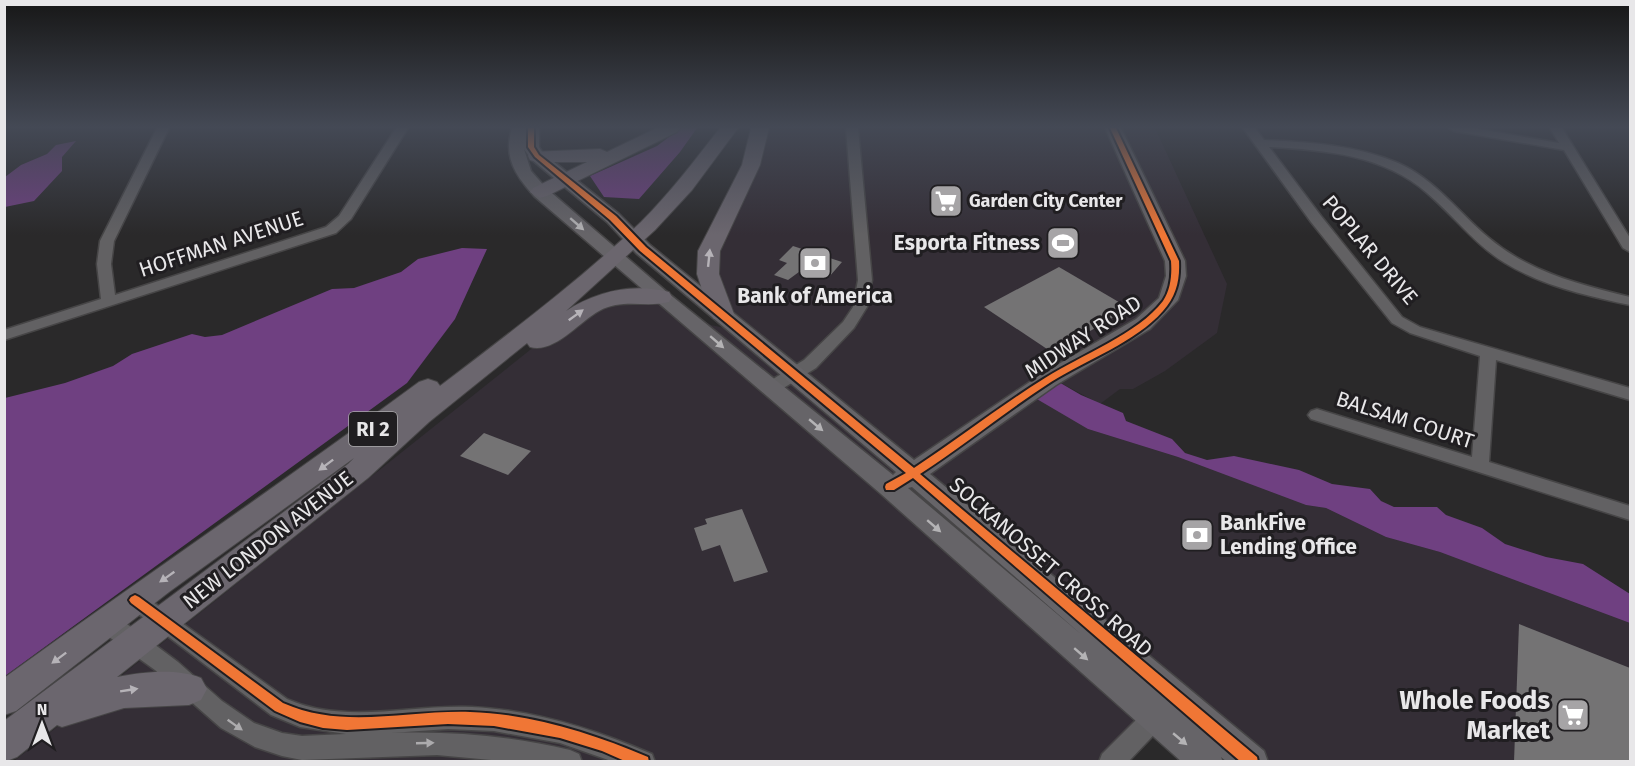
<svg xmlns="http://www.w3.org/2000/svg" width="1635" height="766" viewBox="0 0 1635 766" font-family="'Fira Sans',sans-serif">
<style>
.built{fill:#342e36}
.forest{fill:#6f4081}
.building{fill:#747374}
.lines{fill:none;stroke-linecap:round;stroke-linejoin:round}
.street-casing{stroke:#464546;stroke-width:3}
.secondary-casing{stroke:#464546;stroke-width:3}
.primary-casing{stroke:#464546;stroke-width:2}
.street{fill:#626163;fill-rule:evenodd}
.secondary{fill:#666468;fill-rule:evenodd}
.primary{fill:#6b666e;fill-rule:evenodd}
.cycleway-casing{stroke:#201e21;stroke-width:4}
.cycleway{fill:#f07635;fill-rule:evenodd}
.oneway{fill:#b4b3b5}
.oneway2{fill:#b6b3b8}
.oneway3{fill:#acabad}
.labels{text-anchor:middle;stroke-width:6;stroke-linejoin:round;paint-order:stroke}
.far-poi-label{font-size:18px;font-weight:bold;fill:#e8e7e9;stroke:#201e21;text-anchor:start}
.shield{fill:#201e21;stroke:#acabad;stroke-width:1.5}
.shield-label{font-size:20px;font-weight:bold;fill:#e8e7e9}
.poi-label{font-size:21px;font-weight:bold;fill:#e8e7e9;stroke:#201e21;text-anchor:end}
.street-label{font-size:21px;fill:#e8e7e9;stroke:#201e21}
.near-poi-label{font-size:26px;font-weight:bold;fill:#e8e7e9;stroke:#201e21;text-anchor:end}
</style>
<rect width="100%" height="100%" fill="#2a292a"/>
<path class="built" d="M761,128H1155L1227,284L1217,333L1165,371L1133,389H1120L1100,404L1057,381L1088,429L1178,457L1306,505L1326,508L1386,537L1440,552L1630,623V761H1252L1169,701L1113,761L13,762L589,303L631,294L685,310L711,325L734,330L710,277L759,143Z"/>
<g class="forest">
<path d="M681,128H697L680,152L639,199L604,197L590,176L657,146Z"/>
<path d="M76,141L62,157V171L34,201L5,207V177L21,165L47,154L56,145Z"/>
<path d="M462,248L487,249L455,319L407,383L5,676V398L65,383L113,366L132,354L192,334L205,337L222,335L332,289L354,288L401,272L418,259Z"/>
<path d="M1057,381L1081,395L1123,413L1126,421L1172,439L1185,453L1207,460L1234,456L1299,470L1332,484L1370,489L1381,501L1394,507H1437L1446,515L1482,528L1505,544L1546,557L1583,564L1630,594V623L1440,552L1386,537L1326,508L1306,505L1178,457L1088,429L1030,395Z"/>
</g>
<g class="building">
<path d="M793,246L842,262L829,277L803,269L788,280L774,275L787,263L779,260Z"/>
<path d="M1059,267L1129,308L1053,353L984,307Z"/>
<path d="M484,433L531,451L508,475L460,456Z"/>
<path d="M742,509L768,572L734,582L720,545L702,551L694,528L707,524L705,519Z"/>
<path d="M1519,624L1630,668V762H1514Z"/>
</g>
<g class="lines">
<defs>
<g id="street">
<path d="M157,128H169L114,241L111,264L115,295L326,227L339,216L396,128H408L351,219L336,233L4,340V330L101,299L97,264L100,241Z"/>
<path d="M846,128H858L872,280L867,307L854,328L816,368L777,392H765L763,388L765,384L804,360L843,322L853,307L858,280Z"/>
<path d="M1243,128H1255L1264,140C1308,142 1356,145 1398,163C1435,179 1459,213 1489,238C1529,272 1581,285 1630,297V305C1587,296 1543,286 1505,263C1475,245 1454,216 1427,193C1384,155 1325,150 1269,147L1321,216L1402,317L1420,327L1454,337L1630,388V400L1496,360L1489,462L1630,506V520L1311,419L1308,415L1311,411L1317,409L1472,457L1480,356L1410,333L1392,323L1311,222Z"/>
<path d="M1448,128H1473L1559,143L1550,128H1562L1630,238V252L1623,248L1564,150L1454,131Z"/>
<path d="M135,591L142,594L287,699C346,725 410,704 472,707C534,710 594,729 652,754L655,762H614L560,743L494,731L448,729L391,733C452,731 511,736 570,750L579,754L582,762H514L437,755L302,760L282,756L255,747L221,728L155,670L98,629L95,622L98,615L106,613L114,615L138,632L178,662L222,701L254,723L282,733L302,736L346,734L300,727L271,715L128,606L125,600L128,594Z"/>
<path d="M1159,702L1167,705L1171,713L1167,721L1128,762H1099L1102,754L1151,705Z"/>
</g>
<path id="secondary" d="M512,128H539V147L543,153L619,214L650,245L914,460L1040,375L1136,319L1159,298L1166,276L1165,261L1105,128H1121L1185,261L1186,276L1178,300L1150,329L1056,385L930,474L1264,751L1268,762H1227L1221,757L1223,762H1182L881,494L534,196C515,175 503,156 512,128ZM524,149L531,159L607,222L636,253L896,472L893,475L668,293L546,188L531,171ZM912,487L1082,635L908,488Z"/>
<g id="primary">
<path d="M657,128H680L677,132L547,196L540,198L530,192L533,188L587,162H537L530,160L528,156L530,152L600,149L607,152Z"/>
<path d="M720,128H738L692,190L655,230L566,311C597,291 633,283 669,292L672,297L669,302C645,308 623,298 599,311C579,322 554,354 530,347L527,343L429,422L368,478L117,677C144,672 176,668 201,678L207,689L201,700L189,705L124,708L62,727L57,725L17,757L4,762V721L348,464L354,458L169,592L16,711L4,715V678C142,578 282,483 419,382L428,379L437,382L440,386C508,334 578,282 641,222C670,193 695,160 720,128Z"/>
<path d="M751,128H769L760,165L720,251L719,274L734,314L730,319H714L710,314L697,274L698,251L742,165Z"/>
</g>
</defs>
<use href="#street" class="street-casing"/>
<use href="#secondary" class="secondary-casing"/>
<use href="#primary" class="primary-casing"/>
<use href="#street" class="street"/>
<use href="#secondary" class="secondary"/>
<use href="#primary" class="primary"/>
<defs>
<g id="cycleway">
<path d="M528,128H534V147L539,155L616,216L646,247L914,468C958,439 1000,406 1045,378C1081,355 1138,334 1163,301C1171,289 1172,274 1171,261L1110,128H1116L1179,261C1180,281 1176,296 1163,311C1136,342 1086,360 1051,382C1006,411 965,445 920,474L1257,757L1258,762H1241L913,478L894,490H886L885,487L886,484L906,473L640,251L610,220L535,157L528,147Z"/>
<path d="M135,595L139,597L283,703C344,730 406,710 470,712C532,714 591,733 648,757L649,762H627L602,751L560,738L494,726L448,724L347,730L323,728L300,722L275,711L131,603L129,600L131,597Z"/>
</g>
</defs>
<use href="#cycleway" class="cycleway-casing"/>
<use href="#cycleway" class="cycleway"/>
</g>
<defs><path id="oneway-solid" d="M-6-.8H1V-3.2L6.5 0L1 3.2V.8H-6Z" transform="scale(1.5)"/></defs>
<g class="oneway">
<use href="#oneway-solid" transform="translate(577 224) rotate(41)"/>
<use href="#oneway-solid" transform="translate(717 342) rotate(41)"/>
<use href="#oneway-solid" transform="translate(816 425) rotate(40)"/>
<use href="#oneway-solid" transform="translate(934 526) rotate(41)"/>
<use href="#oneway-solid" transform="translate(1081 654) rotate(41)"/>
<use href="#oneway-solid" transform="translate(1180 739) rotate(40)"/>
</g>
<g class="oneway2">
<use href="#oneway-solid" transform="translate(709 258) rotate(-84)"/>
<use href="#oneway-solid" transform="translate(576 315) rotate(-36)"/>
<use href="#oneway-solid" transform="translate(326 465) rotate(143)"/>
<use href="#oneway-solid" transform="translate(167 577) rotate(145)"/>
<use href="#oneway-solid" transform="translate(59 658) rotate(143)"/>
<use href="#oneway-solid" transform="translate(129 690) rotate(-9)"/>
</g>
<g class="oneway3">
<use href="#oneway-solid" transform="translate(235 725) rotate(35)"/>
<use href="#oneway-solid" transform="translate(425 743) rotate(-2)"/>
</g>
<linearGradient id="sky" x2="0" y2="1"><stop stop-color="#171717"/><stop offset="0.54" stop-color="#444955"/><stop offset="1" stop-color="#444955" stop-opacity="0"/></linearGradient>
<rect width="1635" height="235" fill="url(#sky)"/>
<defs>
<symbol id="supermarket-square" viewBox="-11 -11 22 22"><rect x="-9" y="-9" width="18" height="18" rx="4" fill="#a6a4a6" stroke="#201e21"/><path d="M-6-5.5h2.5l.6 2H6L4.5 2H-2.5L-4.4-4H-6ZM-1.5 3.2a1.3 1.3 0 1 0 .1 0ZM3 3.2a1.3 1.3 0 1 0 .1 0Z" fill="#fff"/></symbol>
<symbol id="stadium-square" viewBox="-11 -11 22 22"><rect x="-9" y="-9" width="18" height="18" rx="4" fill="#a6a4a6" stroke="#201e21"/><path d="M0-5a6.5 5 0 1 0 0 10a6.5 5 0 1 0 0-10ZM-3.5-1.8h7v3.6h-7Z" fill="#fff"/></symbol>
<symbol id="bank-square" viewBox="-11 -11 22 22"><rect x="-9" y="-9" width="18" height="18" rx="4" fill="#a6a4a6" stroke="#201e21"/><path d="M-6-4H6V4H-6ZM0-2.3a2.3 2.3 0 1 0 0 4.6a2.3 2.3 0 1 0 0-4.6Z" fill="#fff"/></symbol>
</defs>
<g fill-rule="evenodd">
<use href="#supermarket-square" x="927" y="182" width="38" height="38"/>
<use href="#stadium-square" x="1044" y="224" width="38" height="38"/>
<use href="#bank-square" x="796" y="244" width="38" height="38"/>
<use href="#bank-square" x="1178" y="516" width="38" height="38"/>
<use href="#supermarket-square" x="1554" y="696" width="38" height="38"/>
</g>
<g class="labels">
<g class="far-poi-label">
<text x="969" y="207">Garden City Center</text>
</g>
<rect class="shield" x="349" y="412" width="48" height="34" rx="4.5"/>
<g class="shield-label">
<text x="373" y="436">RI 2</text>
</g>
<g class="poi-label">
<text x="1040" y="250">Esporta Fitness</text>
<text x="815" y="303" text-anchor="middle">Bank of America</text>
<text x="1220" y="530" text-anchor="start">BankFive<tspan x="1220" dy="24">Lending Office</tspan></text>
</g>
<g class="street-label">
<text transform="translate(221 244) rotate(-18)" y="7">HOFFMAN AVENUE</text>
<text transform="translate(1370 250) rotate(50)" y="7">POPLAR DRIVE</text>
<text transform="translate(1083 337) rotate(-33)" y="7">MIDWAY ROAD</text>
<text transform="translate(1405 420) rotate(18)" y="7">BALSAM COURT</text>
<text transform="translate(268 540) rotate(-38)" y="7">NEW LONDON AVENUE</text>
<text transform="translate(1051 567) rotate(41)" y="7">SOCKANOSSET CROSS ROAD</text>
</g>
<g class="near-poi-label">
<text x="1550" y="709">Whole Foods<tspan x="1550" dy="30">Market</tspan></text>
</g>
</g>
<rect width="1635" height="766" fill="none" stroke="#e8e7e9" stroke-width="12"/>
<g transform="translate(42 724)" stroke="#201e21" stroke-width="4.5" paint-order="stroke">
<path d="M0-4.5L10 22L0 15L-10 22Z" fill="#e8e7e9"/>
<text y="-9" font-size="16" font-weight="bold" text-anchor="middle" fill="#e8e7e9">N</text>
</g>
</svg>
